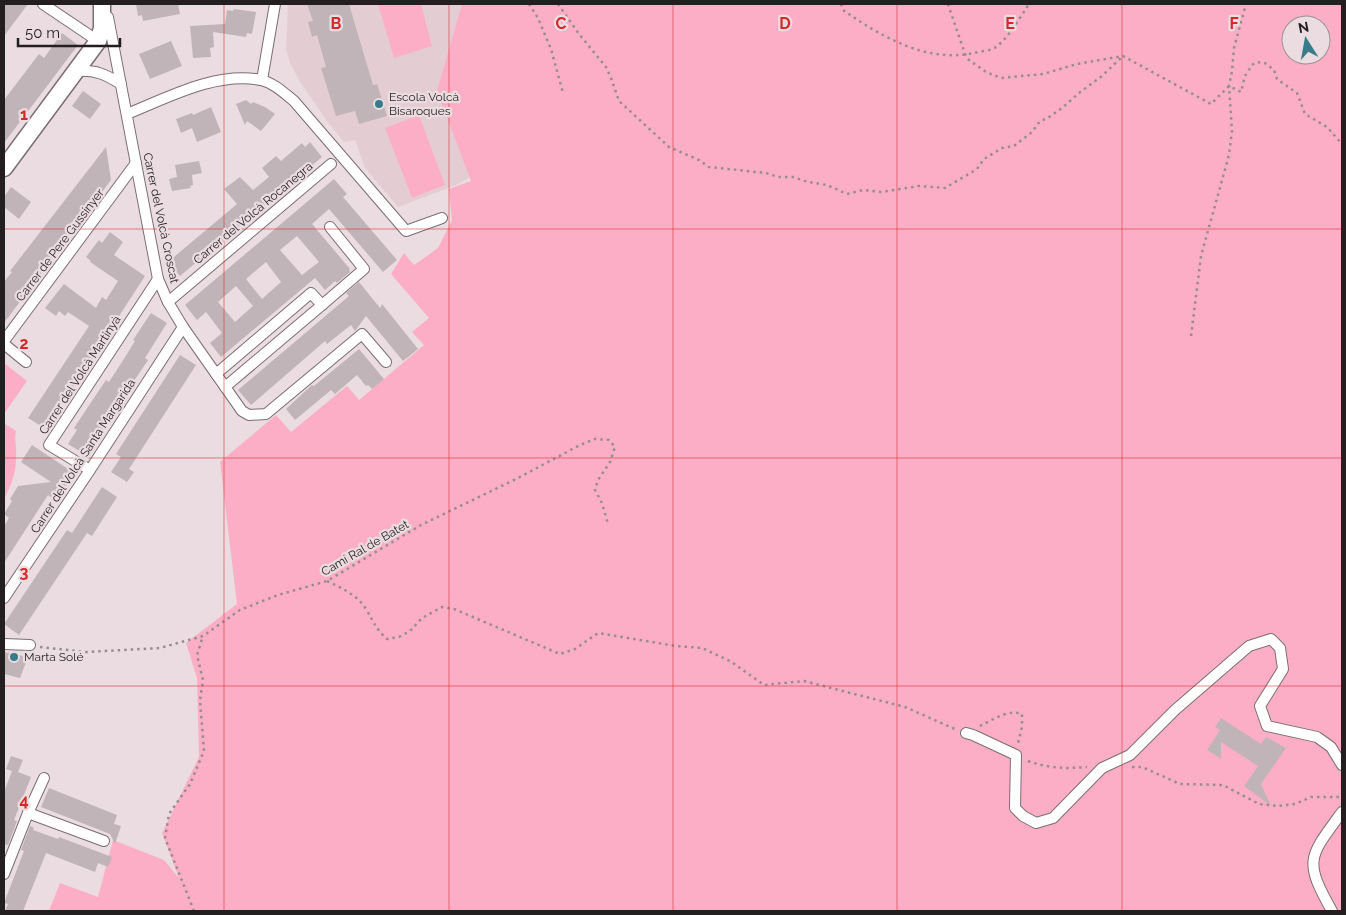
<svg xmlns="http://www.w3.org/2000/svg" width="1346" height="915" viewBox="0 0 1346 915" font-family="Raleway,sans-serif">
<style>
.built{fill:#e3cdd3}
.green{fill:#fcaec6;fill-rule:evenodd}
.building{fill:#c1b4b8;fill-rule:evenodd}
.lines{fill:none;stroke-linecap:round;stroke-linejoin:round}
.street-casing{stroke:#7a6e71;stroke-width:12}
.primary-casing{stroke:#7a6e71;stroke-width:19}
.path{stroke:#978d90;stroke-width:2.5;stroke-dasharray:2.5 4;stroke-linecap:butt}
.street{stroke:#fff;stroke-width:10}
.primary{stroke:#fff;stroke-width:16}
.grid{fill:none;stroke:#d62828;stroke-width:1;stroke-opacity:0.55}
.poi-dot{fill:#377d89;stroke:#eadce0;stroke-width:2}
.labels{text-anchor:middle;stroke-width:4.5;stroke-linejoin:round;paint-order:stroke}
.poi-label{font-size:12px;fill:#231e1f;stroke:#eadce0;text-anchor:start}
.street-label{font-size:12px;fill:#231e1f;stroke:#eadce0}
.grid-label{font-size:16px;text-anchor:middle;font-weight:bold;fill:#d62828;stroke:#eadce0;stroke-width:4.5;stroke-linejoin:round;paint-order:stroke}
</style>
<rect width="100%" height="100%" fill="#eadce0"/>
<path class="built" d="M288,4H465L463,152L470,177L456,185L398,207L365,168L355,140L344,142L324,117L299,80L290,63L286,49Z"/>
<g class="green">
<path d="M378,4H421L432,46L394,58Z"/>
<path d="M462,4H1342V911H49L60,883L98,897L113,840L164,860L179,878L162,833L199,757L197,678L186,643L237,604L220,462L276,415L291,432L347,386L359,400L424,345L412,332L429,318L391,274L404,253L414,265L438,248L452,220L449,189L471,181L437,91ZM1291,25H1321V55H1291Z"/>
<path d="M419,115L445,185L412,198L385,128Z"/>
<path d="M4,363L27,381L4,414Z"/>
<path d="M4,423L16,431C14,439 17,447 16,456C16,474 12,483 4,499Z"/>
</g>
<g class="building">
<path d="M4,4H28L4,36Z"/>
<path d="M136,4H178L180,14L143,21L142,15L138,16Z"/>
<path d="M307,4H349L373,85L377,84L387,116L359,124L355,111L336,116L321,68L326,67L317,35L312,37L308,22L313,21Z"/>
<path d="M234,9L256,12L252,34L247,33L246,37L213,32L214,47L210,48L211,57L193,58L190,26L225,24L227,10L233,11Z"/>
<path d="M62,33L78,45L4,143V100L39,54L44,58Z"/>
<path d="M171,41L182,66L150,79L139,54Z"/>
<path d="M83,91L101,104L90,119L72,106Z"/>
<path d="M246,100L251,104L253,102L265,107L275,114L261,131L247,121L245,125L236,104Z"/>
<path d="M211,107L221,132L197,142L192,128L181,133L176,119L192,113L193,115Z"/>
<path d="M310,142L322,157L180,276L168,262L237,204L224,189L240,177L253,190L269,177L262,168L276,156L281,161L302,143L305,147Z"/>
<path d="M106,147L111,180L4,323V282L12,272L10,271Z"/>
<path d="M199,161L202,173L192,175L193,185L190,186L191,188L172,191L169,179L177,177L175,165Z"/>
<path d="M334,179L347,194L343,197L397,260L383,272L329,209L312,224L350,269L349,270L350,272L337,283L335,281L325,290L315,278L221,357L210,343L222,333L206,312L197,320L185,305ZM297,236L319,262L302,275L280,250ZM266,262L281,282L262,299L246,279ZM236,286L253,306L235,322L218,302Z"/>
<path d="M11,187L31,202L19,219L4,207V197Z"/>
<path d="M110,232L123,242L114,255L145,276L46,429L28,418L89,326L68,312L65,316L59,311L56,316L45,308L64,284L96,308L102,297L106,300L118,281L90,262L91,261L86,257L99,240L102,243Z"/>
<path d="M359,282L380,308L382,304L418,349L403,361L366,316L355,331L351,325L327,344L325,341L251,405L238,390L349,296L346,293Z"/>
<path d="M151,313L167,323L145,358L148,360L130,387L127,385L113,405L100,425L104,428L86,455L68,444L77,430L74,428L106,380L109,382L122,362L135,341L133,340Z"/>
<path d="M359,349L384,379L372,389L368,385L366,386L357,375L335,394L331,390L295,420L286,409L312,385L314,386Z"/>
<path d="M180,355L196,365L129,469L134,472L127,482L111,472L121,457L116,454Z"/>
<path d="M32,445L74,473L56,501L48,495L4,563V526L9,518L4,514L12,501L10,499L18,486L51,482L21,462Z"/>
<path d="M102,487L117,497L92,536L87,533L19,635L4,624L67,530L72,533Z"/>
<path d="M4,652L28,657L20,678L4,674Z"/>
<path d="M1221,718L1261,744L1266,737L1286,748L1261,784L1271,806L1244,786L1258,766L1221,742V759L1207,750L1220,730L1215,727Z"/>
<path d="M11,756L23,760L18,772L31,777L14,820L17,821L8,845L4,844V792L12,771L6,769Z"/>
<path d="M49,788L117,815L114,824L121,826L115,844L110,834L41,807Z"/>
<path d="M30,826L34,828L33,830L58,839L59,837L112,857L108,867L98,863L95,872L46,853L23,911H5L8,904L4,903L24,851L21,850Z"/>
</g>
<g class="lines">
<defs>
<g id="street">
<path d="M43,4L98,41"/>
<path d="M108,17L158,279L168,302L183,327L242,411L249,415L266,414L362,334L386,362"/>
<path d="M77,71C96,70 105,74 121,84"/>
<path d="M262,80L275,4"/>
<path d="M127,114C167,98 216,71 261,80C274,83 284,93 294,101L406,231L442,218"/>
<path d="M168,302L331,164"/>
<path d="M322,305L364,269L330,227"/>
<path d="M4,341L136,163"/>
<path d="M4,344L26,362"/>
<path d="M216,374L311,293L322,305L225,387"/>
<path d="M90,470L49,445L158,279"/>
<path d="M4,598L90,470L183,327"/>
<path d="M4,644L30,645"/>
<path d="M966,733L973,735L1016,755L1015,808L1023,816L1036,823L1053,818L1102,768L1130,755L1175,710L1249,646L1271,639L1280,648L1283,669L1260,706L1267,726L1317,737L1331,747L1342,765"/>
<path d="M28,813L44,778"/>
<path d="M4,874L28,813L104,841"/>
<path d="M1332,911C1303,860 1309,857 1342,812"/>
</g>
<path id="primary" d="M4,168L98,41L102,28V4"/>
</defs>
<use href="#street" class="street-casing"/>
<use href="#primary" class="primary-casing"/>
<g class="path">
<path d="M529,4L538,18L551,49L563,93"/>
<path d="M558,4L579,34L606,67L611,78L619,101L669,147L699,160L709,167L766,173L778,177H793L808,182L827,185L847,194L863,190L881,192L919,186L945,188L977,169L984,159L1002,148L1014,146L1032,132L1040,121L1048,118L1062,108L1079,93L1102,76L1123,56"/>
<path d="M841,4L843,10C882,37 926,63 974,53C981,51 991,51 996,47C1010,36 1019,19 1029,4"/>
<path d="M948,4L965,54L969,60L986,72L1001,78L1043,74L1077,64L1123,56L1211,104L1229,86L1241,92L1245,76L1252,65L1257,62L1265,63L1274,70L1277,79L1297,93L1305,114L1327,127L1342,144"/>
<path d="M1191,336L1201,256L1229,155L1232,131L1229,86L1232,71L1234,48L1246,4"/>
<path d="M327,581C342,588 357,595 366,609C374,622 375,628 387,639L399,637L410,631L422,618L442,607L454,609L560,654L575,649L598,633L676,646L702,648L730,661L764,685L804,681L905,707L955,729"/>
<path d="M40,647L86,652L160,648L203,636L240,610L278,595L327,581L421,525L518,478L580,445L595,439L609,440L615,447L610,462L598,480L595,490L602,503L608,524"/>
<path d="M980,726C992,720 1008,709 1022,714V727L1018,743"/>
<path d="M1028,761C1047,768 1066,769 1087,767"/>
<path d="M1132,767H1142L1180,784L1223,785L1259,804L1278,806L1295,804L1311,797H1342"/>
<path d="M194,911L165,838L169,814L190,784L204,751L200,700L203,680L197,655L203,636"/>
</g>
<use href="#street" class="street"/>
<use href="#primary" class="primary"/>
</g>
<path class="grid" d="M224,4V911M449,4V911M673,4V911M897,4V911M1122,4V911M4,229H1342M4,458H1342M4,686H1342"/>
<g class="poi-dot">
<circle cx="379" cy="104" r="5"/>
<circle cx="14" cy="657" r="5"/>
</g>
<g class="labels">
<g class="poi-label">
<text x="389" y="101">Escola Volcà<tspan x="389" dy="14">Bisaroques</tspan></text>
<text x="24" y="661">Marta Solé</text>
</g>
<g class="street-label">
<text transform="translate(253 213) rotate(-40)" y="4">Carrer del Volcà Rocanegra</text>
<text transform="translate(161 218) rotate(78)" y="4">Carrer del Volcà Croscat</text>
<text transform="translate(60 245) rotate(-53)" y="4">Carrer de Pere Gussinyer</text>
<text transform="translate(80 375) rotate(-57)" y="4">Carrer del Volcà Martinyà</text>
<text transform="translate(83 456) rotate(-57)" y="4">Carrer del Volcà Santa Margarida</text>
<text transform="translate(365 548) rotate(-30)" y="4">Camí Ral de Batet</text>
</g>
</g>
<g class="grid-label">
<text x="336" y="29">B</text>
<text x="561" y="29">C</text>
<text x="785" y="29">D</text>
<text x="1010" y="29">E</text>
<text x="1234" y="29">F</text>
<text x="24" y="120">1</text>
<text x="24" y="349">2</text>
<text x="24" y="578">3</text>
<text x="24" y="806">4</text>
</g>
<rect width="1346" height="915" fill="none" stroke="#231e1f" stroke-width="10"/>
<g transform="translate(1306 40) rotate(349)"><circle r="24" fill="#eadce0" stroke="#9a9093"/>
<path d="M0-4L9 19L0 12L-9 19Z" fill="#377d89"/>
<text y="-8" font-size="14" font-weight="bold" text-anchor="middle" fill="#231e1f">N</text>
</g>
<path d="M18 38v8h102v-8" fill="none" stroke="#231e1f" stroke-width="2.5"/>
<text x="25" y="38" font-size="15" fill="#231e1f" stroke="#eadce0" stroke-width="4" paint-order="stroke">50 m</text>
</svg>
